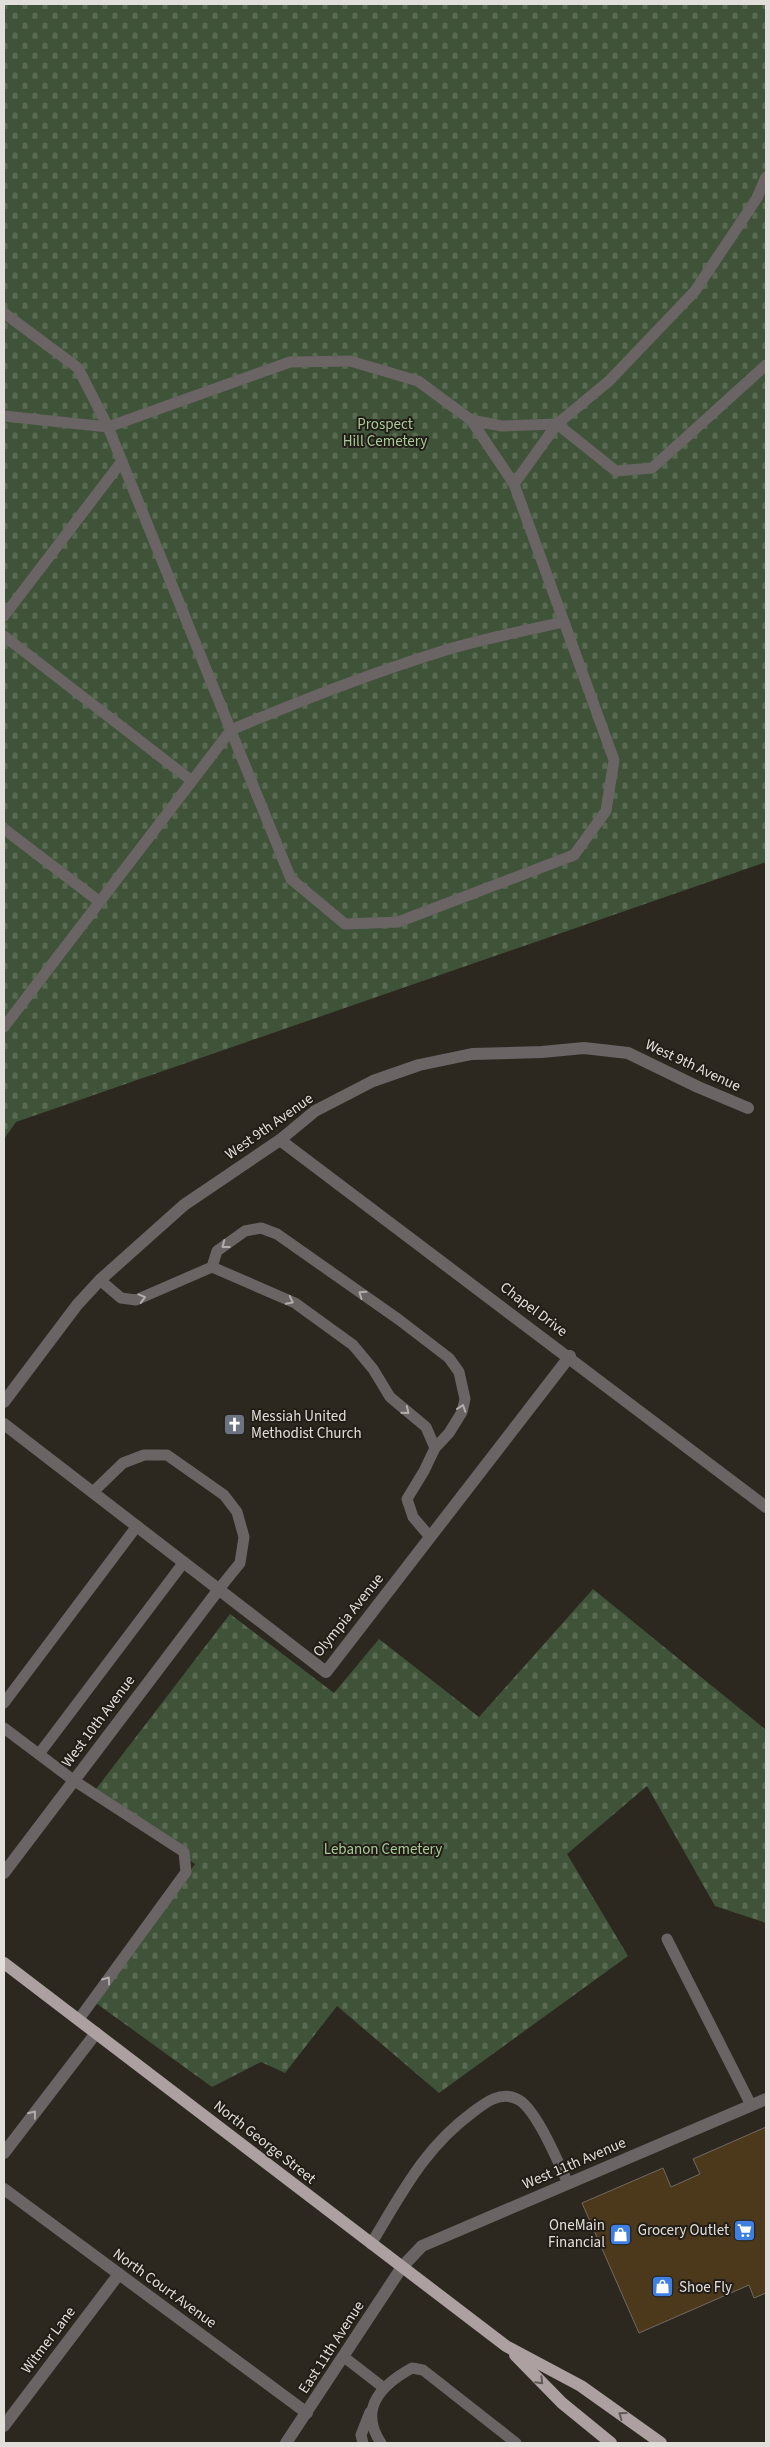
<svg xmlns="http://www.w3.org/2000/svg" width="770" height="2447" viewBox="0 0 770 2447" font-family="'Source Sans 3',sans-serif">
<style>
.cemetery{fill:url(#cemetery-stones)}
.building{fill:#4c391c;stroke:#716a61}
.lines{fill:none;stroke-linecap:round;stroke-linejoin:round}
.service{stroke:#6a6464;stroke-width:11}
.minor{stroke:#6a6464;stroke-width:12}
.tertiary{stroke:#6a6464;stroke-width:12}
.primary{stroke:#aca0a1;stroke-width:12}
.oneway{stroke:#b2adaa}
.oneway2{stroke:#605855}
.labels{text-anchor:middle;stroke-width:4;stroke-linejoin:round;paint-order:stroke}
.park-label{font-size:15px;fill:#a6cb97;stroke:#221d16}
.street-label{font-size:15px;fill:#e2ded9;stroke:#221d16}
.poi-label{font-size:15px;fill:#e2ded9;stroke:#221d16;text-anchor:start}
</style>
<defs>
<pattern id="cemetery-stones" width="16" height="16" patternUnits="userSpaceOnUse" patternTransform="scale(1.25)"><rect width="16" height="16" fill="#3f5338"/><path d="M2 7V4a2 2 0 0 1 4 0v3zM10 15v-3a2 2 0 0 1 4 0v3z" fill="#5a6b54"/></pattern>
</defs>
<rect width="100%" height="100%" fill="#2c271f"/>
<g class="cemetery">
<path d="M4,4H766V862L16,1122L4,1139Z"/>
<path d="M593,1589L766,1730V1923L715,1906L647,1786L567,1854L628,1956L439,2093L337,2006L285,2073L261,2062L212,2087L93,2001L195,1864L93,1793L230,1614L334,1693L379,1639L479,1717Z"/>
</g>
<path class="building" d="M766,2127V2293L754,2298L749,2285L639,2333L582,2203L663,2168L671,2187L700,2174L693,2159Z"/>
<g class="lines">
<g class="service">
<path d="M4,313L78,368L108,427L4,416"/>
<path d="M471,420L514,484L614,760L606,811L574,855L398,922L345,924L291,879L108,427L290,362L350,361L418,381L471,420L502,426L557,424L609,381L695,291L757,198L766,177"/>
<path d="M514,484L557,424L616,471L652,468L766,365"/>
<path d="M4,616L122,461"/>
<path d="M4,636L192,781"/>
<path d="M4,829L100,902"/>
<path d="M4,1027L231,730C295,703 361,677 427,656C472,641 518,632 564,622"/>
<path d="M212,1267L217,1251L245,1231L261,1228L277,1234L398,1319L449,1358L459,1372L465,1399L462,1412L449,1433L435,1448"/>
<path d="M100,1280L121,1298L136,1300L212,1267L295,1303L353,1345L373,1369L390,1397L426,1427L435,1448L424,1471L407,1499L413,1517L430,1537"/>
<path d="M93,1492L123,1463L144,1455H167L224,1495L237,1512L244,1537L240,1563L219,1589"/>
<path d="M4,1703L137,1526"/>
<path d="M4,1728L73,1780L184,1852L186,1872L79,2019"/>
<path d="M39,1754L184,1562"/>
<path d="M667,1939L751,2105"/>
<path d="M371,2244C402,2193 424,2148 473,2112C486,2102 501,2091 517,2099C536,2107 559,2165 568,2183"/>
<path d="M344,2357L384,2388"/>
<path d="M363,2443L361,2435L370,2412"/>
<path d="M381,2443C358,2409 381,2385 412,2368L423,2370L516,2443"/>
</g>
<g class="minor">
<path d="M280,1140L766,1507"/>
<path d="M4,1402L77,1305L100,1280L184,1205L280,1140L315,1111L373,1081L419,1065L472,1054L542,1052L584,1048L628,1053L698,1087L748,1108"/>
<path d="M4,1424L326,1672L570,1356"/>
<path d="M4,1873L219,1589"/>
<path d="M4,2153L96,2033"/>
<path d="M4,2189L307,2413"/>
<path d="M4,2426L119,2274"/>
<path d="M286,2443L402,2267"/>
</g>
<path class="tertiary" d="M402,2267L422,2246L766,2099"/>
<g class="primary">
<path d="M4,1963L506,2346L581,2386L661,2443"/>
<path d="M515,2355L562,2403L611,2443"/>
</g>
</g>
<defs><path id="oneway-chevron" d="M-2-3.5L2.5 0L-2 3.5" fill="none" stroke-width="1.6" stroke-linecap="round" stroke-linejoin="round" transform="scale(1.25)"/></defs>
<g class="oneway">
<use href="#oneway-chevron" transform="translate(225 1245) rotate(143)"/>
<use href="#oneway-chevron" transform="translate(362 1294) rotate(-145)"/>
<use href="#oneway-chevron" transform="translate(142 1298) rotate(-15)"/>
<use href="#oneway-chevron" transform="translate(290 1301) rotate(27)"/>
<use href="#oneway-chevron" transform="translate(462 1408) rotate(-71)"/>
<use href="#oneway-chevron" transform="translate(406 1411) rotate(39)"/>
<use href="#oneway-chevron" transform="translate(107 1980) rotate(-54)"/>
<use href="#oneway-chevron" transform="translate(33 2114) rotate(-52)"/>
</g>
<g class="oneway2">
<use href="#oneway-chevron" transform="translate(540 2381) rotate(46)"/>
<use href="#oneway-chevron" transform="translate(622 2415) rotate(-144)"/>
</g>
<defs>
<symbol id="church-square" viewBox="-11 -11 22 22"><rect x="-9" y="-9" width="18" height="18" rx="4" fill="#6b7280" stroke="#221d16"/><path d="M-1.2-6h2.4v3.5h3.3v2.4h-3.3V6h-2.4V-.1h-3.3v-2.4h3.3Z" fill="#fff"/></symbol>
<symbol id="supermarket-square" viewBox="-11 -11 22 22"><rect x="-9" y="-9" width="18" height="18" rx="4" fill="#3f7fe0" stroke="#221d16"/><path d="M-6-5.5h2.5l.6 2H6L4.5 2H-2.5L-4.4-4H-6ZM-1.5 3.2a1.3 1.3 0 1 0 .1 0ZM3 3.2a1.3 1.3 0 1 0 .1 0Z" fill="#fff"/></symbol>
<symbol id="shop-square" viewBox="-11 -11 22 22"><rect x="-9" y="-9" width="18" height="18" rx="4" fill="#3f7fe0" stroke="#221d16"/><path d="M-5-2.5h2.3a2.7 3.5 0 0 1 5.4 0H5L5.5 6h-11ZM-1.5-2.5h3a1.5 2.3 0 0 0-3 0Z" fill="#fff"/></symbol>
</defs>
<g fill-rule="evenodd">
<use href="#church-square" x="222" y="1412" width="25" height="25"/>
<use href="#supermarket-square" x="732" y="2218" width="25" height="25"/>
<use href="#shop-square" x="608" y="2222" width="25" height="25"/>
<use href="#shop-square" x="650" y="2274" width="25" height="25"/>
</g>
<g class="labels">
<g class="park-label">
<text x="385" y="429">Prospect<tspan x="385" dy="17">Hill Cemetery</tspan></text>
<text x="383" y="1854">Lebanon Cemetery</text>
</g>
<g class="street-label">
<text transform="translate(693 1065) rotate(25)" y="5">West 9th Avenue</text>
<text transform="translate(269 1126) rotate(-35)" y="5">West 9th Avenue</text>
<text transform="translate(534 1309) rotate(37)" y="5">Chapel Drive</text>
<text transform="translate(348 1615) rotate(-51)" y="5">Olympia Avenue</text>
<text transform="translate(98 1721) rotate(-53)" y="5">West 10th Avenue</text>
<text transform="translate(265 2142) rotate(38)" y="5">North George Street</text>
<text transform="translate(574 2163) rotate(-23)" y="5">West 11th Avenue</text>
<text transform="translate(165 2288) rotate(36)" y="5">North Court Avenue</text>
<text transform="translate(48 2340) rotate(-53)" y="5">Witmer Lane</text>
<text transform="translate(331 2347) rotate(-57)" y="5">East 11th Avenue</text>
</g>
<g class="poi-label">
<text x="251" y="1421">Messiah United<tspan x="251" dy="17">Methodist Church</tspan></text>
<text x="605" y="2230" text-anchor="end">OneMain<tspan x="605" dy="17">Financial</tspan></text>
<text x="729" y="2235" text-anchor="end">Grocery Outlet</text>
<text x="679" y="2292">Shoe Fly</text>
</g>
</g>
<rect width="770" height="2447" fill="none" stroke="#e2ded9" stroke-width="10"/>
</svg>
